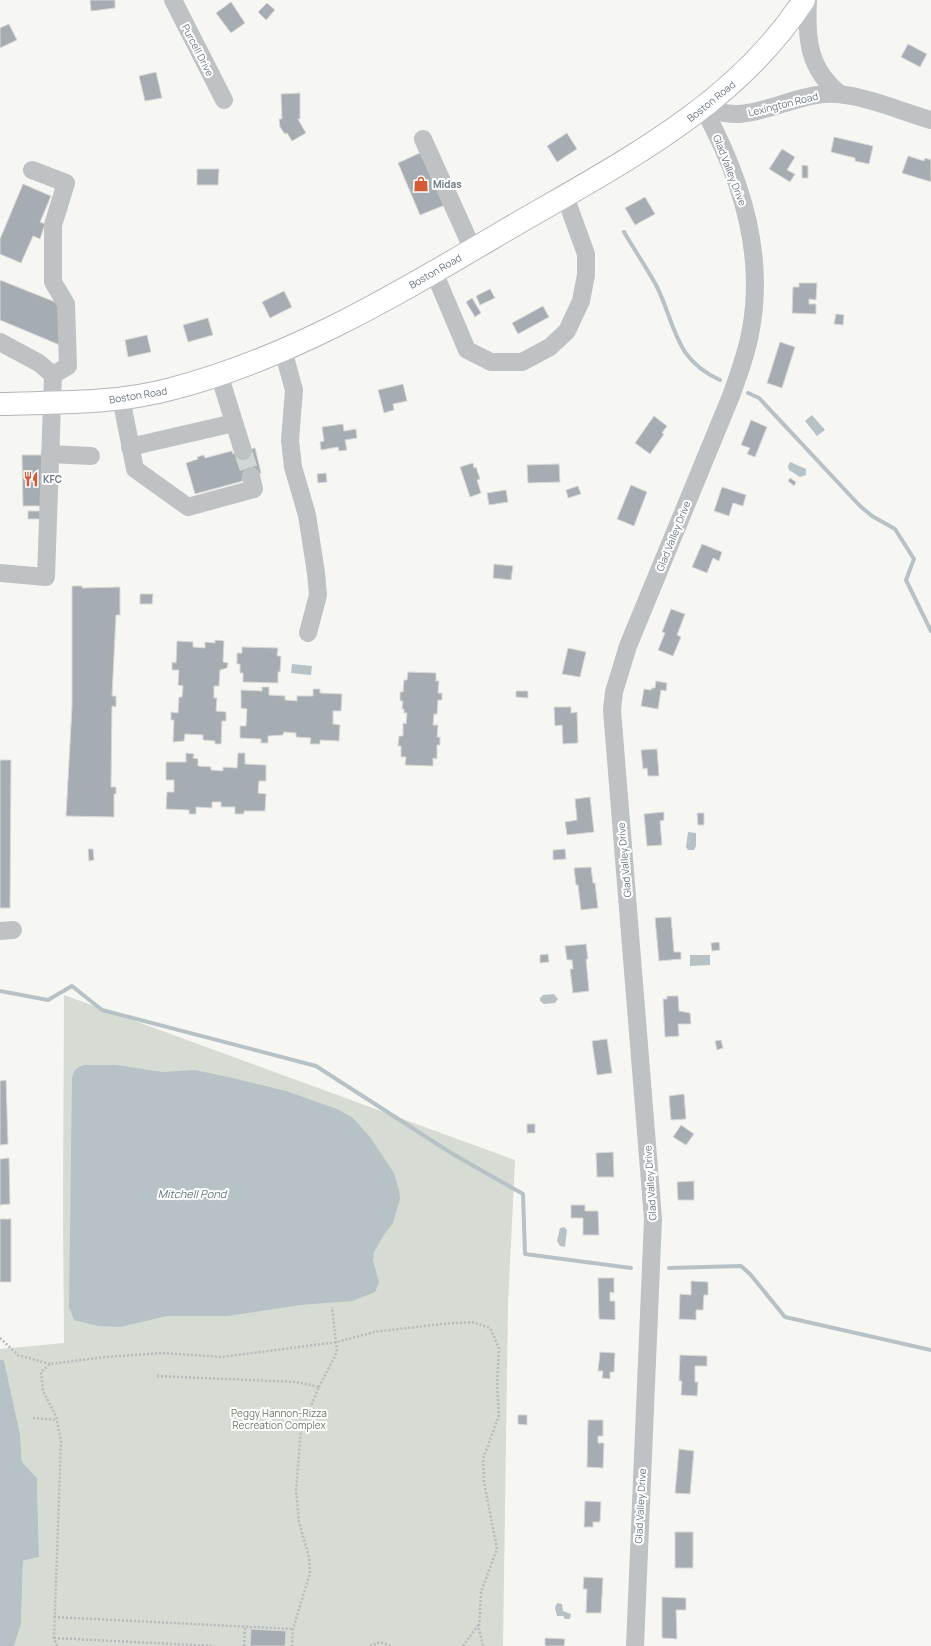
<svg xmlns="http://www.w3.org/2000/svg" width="931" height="1646" viewBox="0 0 931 1646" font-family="Manrope,sans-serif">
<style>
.green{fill:#d6dbd3}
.water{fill:#b7c2c6}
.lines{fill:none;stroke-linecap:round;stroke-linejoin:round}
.stream{stroke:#b7c2c6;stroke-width:4}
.building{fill:#a6adb2;stroke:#d8d8d6}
.minor-tunnel{stroke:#d2d6d7;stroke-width:18;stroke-dasharray:18 9;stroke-linecap:butt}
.major-casing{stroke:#b2b6b9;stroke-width:24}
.path{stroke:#b8bbbd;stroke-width:2.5;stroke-dasharray:2 2;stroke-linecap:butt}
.minor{stroke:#bec2c5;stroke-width:18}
.major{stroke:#fff;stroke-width:22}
.labels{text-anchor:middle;stroke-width:4;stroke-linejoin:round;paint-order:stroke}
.street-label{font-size:10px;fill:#687682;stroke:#fff}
.poi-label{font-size:10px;font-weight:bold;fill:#687682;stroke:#fff;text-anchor:start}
.park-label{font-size:10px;fill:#6a7a66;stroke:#fff}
.water-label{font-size:11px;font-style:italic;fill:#63777e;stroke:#fff}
</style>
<rect width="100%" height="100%" fill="#f6f6f3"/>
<path class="green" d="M64,995L515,1160L508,1304L503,1646H14L21,1624L23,1561L39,1557L37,1478L22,1462L20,1434L4,1360H0V1349L64,1343L63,1210Z"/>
<g class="water">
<path d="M812,415L825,430L817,436L805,421Z"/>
<path d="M790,462L806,469V475L800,477L789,470L788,466Z"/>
<path d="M292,664L312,666L311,675L291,673Z"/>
<path d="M688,832L696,833V846L694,850H688L686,847Z"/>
<path d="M690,955H710V965L690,966Z"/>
<path d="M554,994L558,999L555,1003L544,1004L540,1001V998L543,995Z"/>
<path d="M84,1065H116L162,1072L195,1070L228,1077L286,1091L337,1109L353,1118L370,1137L394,1173L399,1190L400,1199L393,1223L383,1236L374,1252L373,1260L379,1283L375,1292L352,1301L300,1305L228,1316H167L120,1327L98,1326L74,1320L69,1307L72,1079C73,1070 76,1068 84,1065Z"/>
<path d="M564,1227L567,1230L565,1247L560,1246L557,1241L560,1228Z"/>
<path d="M0,1360H4L20,1434L22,1462L37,1478L39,1557L23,1561L21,1624L14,1646H0Z"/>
<path d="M557,1603L562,1604L563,1611L571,1614L570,1619H565L563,1616H557L555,1608Z"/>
</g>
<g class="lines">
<g class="stream">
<path d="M624,232C634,249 646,267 656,285C676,324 673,359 720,380"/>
<path d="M748,393L759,398L860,506L872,516L895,529L914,559L906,580L931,631"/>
<path d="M0,991L48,1000L72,986L102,1010L316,1066L451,1153L523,1194L525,1254L631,1268"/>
<path d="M669,1268L741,1266L750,1274L785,1317L931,1350"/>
</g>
</g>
<g class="building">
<path d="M90,0H115V8L91,11Z"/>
<path d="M231,2L245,23L231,33L216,13Z"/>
<path d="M267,3L275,10L266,20L258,12Z"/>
<path d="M9,24L17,40L0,48V28Z"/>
<path d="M908,44L927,54L920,67L901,57Z"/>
<path d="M156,72L162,98L145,101L139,76Z"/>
<path d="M300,93V119H298L299,121L306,133L292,141L287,133L285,134L280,127L279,119H282L281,94Z"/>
<path d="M567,133L577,149L557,162L547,146Z"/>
<path d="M834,137L873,146L869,164L855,161V158L831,152Z"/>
<path d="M782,149L795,157L787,170L795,174L790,182L769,169Z"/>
<path d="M422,152L445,205L420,215L398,163Z"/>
<path d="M908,156L924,161L925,158L931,160V182L902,173Z"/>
<path d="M802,165L808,166V178H802Z"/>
<path d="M197,169H219L218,185H197Z"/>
<path d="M23,184L51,196L40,222L45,224L40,239L33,236L21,263L0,254V239Z"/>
<path d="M645,197L655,214L635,225L625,208Z"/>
<path d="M0,280L60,304L62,346L0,320Z"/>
<path d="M799,283H817L816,300L809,299V304H816V314L792,313L793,287H799Z"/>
<path d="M490,289L495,298L480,305L476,296Z"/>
<path d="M284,291L292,307L270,318L262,302Z"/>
<path d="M472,298L481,313L475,317L466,302Z"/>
<path d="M543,306L549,317L518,334L512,323Z"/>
<path d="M836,314L844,315L843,325L834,324Z"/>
<path d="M208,318L213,335L188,342L183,325Z"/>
<path d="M147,335L151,352L128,357L125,340Z"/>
<path d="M780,342L795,347L782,388L767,383Z"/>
<path d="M403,384L407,401L393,404L394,410L384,413L378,390Z"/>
<path d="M654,416L667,426L662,433L664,434L650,454L635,443Z"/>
<path d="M751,420L767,427L755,457L747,454L750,448L741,445Z"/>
<path d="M343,424L344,431L356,429L357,438L345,440L347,450L339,451L338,447L321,450L320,442L324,441L322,427Z"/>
<path d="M255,448L261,473L242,478L243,481L195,494L186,463L198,459L197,457L204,455L205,458L232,451L233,454Z"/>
<path d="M22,455H45L42,506H23Z"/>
<path d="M473,463L474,468L476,467L480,479L477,480L481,493L470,497L460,467Z"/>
<path d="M559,464L560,482L528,483L527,465Z"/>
<path d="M326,473L327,482L318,483L317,474Z"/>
<path d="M790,478L796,482L794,486L788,481Z"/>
<path d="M631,485L647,492L634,526L617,519Z"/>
<path d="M578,486L581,494L568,498L566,490Z"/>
<path d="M722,487L746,495L743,506L733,503L729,516L714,511Z"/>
<path d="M506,490L508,502L489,505L487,493Z"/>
<rect x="28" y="511" width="14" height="8"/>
<path d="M702,544L722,552L719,561L713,558L707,573L692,567Z"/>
<path d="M494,564L513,566L511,580L493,578Z"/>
<path d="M72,586H82V588L120,587V615H116L112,696H116V707L112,706L111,787H116V794H114V817L66,816L72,706Z"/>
<path d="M140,594H153L152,604H140Z"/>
<path d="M671,609L685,614L677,635L681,637L673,656L658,650L665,633L662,632Z"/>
<path d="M215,640L224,641L223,662L228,663L227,668L220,670L219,686H214V698H217L216,711L226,712V721H222L221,744H215V741L203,740V735L185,734L184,741L173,742L174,720H171V712L178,713L179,697H182L183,686L178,685L179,670H172V662L176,663L177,641L193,642V647L205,648V642L215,643Z"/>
<path d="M242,647L278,648L277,656H281L280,672H278V683L243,682V673H240V664H237V653H242Z"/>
<path d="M568,648L586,652L580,677L562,674Z"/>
<path d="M408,672L436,673V681H439L438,693H442V700H438L437,714H434L433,725H438L437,737H440V745H437V759L433,758V766L405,765L406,757H401V746H398L399,736H403V723L406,724L407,713H404V709H402L403,701H400V692H403L404,680H407Z"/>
<path d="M656,681L667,683L666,691L661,690L658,709L641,706L644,689L651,690L652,688H655Z"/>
<path d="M262,687H269V695L285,696V700L297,701V696H313V689H320V693L342,694L341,711H333V724L340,725L339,741L320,740V744H310L311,738L296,737V733L284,732L283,735L268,736V743H261V739L240,738V726H246L247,709L241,708V690L262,691Z"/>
<path d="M516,691H528V698L516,697Z"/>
<path d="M554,707H571V713L577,712L578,743L563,744L562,725L555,726Z"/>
<path d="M657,749L659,776H648L647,768L643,769L641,750Z"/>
<path d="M186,753L194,754L193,758L198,759V766L211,767V770L223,771V767L237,768L238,753H245V764L266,765V781H259L258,793L266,794L265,811H244V814H235V807H221V802H212V808L196,807V814H189V810L166,809L167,792H174V780H166V762H186Z"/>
<path d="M0,760H11L10,908H0Z"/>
<path d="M590,797L594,832L567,835L565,822L577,820L575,799Z"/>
<path d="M664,812V820L660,821L662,845L647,846L644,814Z"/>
<path d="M697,813H704V825H698Z"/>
<path d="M88,849H93L94,860L89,861Z"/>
<path d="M565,849L566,859L553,860V850Z"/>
<path d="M591,867L593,883H595L598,908L581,910L578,885H576L574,868Z"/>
<path d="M671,917L674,952H681V959L659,961L655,918Z"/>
<path d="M719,942L720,950L712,951L711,943Z"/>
<path d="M586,944L588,959H586L589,991L573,993L570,969H573L572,960H567L565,946Z"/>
<path d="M548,954L549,962L540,963V955Z"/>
<path d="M667,996H678L679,1011L690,1013L691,1024H678L679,1036L665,1037L663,999H667Z"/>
<path d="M607,1039L612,1073L597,1075L592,1041Z"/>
<path d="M721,1040L723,1048L717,1050L715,1041Z"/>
<path d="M6,1080L8,1144L0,1145V1081Z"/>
<path d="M684,1094L686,1119L671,1120L669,1096Z"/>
<rect x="527" y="1124" width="8" height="9"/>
<path d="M681,1125L694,1134L686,1145L673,1137Z"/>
<path d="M613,1152L614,1177H597L596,1153Z"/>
<path d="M9,1158L10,1204L0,1205V1159Z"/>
<path d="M694,1181V1200H678L677,1182Z"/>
<path d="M571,1205H585V1211H598L599,1235H583V1218H571Z"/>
<rect x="0" y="1219" width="11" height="63"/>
<path d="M598,1278H614V1293L610,1292V1301H615V1320L599,1319Z"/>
<path d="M691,1281L708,1282V1295H704L703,1310H696V1320L679,1319L680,1294L691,1295Z"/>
<path d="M600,1352L615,1353L614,1372H610V1379L602,1378L603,1371H598Z"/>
<path d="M680,1355L707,1356V1366H695V1382H698L697,1396L681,1395L682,1381H679Z"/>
<path d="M518,1415H527V1425L518,1424Z"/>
<path d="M588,1420H603V1436H598V1443H604L603,1468L587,1467Z"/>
<path d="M679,1449L694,1451L690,1494L675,1493Z"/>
<path d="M585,1501L601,1502L600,1522H593V1527H584Z"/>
<rect x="675" y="1532" width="18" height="36"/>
<path d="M584,1577L603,1578L601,1613H586L587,1589H583Z"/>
<path d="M662,1597L686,1598V1610H676L677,1639L662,1638Z"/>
<path d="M251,1629L286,1631L285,1646H250Z"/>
<path d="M545,1638L565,1639L564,1646H545Z"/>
</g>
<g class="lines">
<path class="minor-tunnel" d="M243,451L251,476"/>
<defs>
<path id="major" d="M0,404C57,402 116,404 171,389C292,358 399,293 506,230C615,166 733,109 804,0"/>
</defs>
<use href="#major" class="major-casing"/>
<g class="path">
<path d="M0,1338L18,1355L50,1364"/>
<path d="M157,1376L296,1382L319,1387L301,1429L296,1490L299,1522L309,1557L310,1573L293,1629L292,1646"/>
<path d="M319,1387L337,1352L332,1307"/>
<path d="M33,1418L57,1420"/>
<path d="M54,1617L293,1629"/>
<path d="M54,1638L214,1646"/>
<path d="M57,1646L54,1638L61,1441L56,1416L43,1391L41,1372L50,1364L105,1357L163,1353L222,1357L337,1342L374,1332L441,1324L472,1322L490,1328L499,1348L497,1385L499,1415L483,1459L484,1482L497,1549L481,1592L479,1629L483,1646"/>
<path d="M244,1646L245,1626"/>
<path d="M370,1646L380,1642L391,1646"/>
<path d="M463,1646L479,1624"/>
</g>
<g class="minor">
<path d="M173,0L224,100"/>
<path d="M808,0C806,38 808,69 840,94"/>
<path d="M703,108C715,111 727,115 739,114C769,112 795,96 825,94C858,92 899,111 931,120"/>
<path d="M423,139L473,250"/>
<path d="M434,272L467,350L491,362H522L550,347L567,331L581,301L586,275V254L565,196"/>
<path d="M0,342L39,363L53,375"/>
<path d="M283,350L294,390L290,440L293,467L307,515L316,573L318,595L308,633"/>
<path d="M219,374L243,451"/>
<path d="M121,398L135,469L188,507L254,489L251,476"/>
<path d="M130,447L234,423"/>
<path d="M50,454L91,456"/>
<path d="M0,573L46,577L53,375L68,366L66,304L53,282V225L66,183L32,170"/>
<path d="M0,931L13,930"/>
<path d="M635,1646L653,1219L612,710L614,692L628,646L731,396C739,374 747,352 751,329C765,252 740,175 703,108"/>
</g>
<use href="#major" class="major"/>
</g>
<defs>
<symbol id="shop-bare" viewBox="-9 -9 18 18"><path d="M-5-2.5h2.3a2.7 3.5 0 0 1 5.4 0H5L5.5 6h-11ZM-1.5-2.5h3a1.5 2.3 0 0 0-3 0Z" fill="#d35b36" stroke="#fff" stroke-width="2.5" paint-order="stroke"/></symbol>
<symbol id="restaurant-bare" viewBox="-9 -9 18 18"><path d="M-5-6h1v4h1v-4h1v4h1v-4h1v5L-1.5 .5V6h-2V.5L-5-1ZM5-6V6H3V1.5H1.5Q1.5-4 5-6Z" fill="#d35b36" stroke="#fff" stroke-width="2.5" paint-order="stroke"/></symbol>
</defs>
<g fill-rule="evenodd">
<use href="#shop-bare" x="410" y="173" width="22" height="22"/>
<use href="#restaurant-bare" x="20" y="468" width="22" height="22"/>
</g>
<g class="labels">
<g class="street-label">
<text transform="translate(198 50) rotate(63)" y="4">Purcell Drive</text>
<text transform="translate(711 101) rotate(-39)" y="4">Boston Road</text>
<text transform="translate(783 104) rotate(-14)" y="4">Lexington Road</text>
<text transform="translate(730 170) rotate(69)" y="4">Glad Valley Drive</text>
<text transform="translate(435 271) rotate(-30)" y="4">Boston Road</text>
<text transform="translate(138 395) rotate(-9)" y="4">Boston Road</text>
<text transform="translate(673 536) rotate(-68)" y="4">Glad Valley Drive</text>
<text transform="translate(624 860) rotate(-95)" y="4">Glad Valley Drive</text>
<text transform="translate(650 1183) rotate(-94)" y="4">Glad Valley Drive</text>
<text transform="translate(640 1506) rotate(-87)" y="4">Glad Valley Drive</text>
</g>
<g class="poi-label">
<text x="433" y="188">Midas</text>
<text x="43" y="483">KFC</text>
</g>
<g class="park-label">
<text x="279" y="1417">Peggy Hannon-Rizza<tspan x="279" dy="12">Recreation Complex</tspan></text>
</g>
<g class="water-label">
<text x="192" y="1198">Mitchell Pond</text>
</g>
</g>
</svg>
